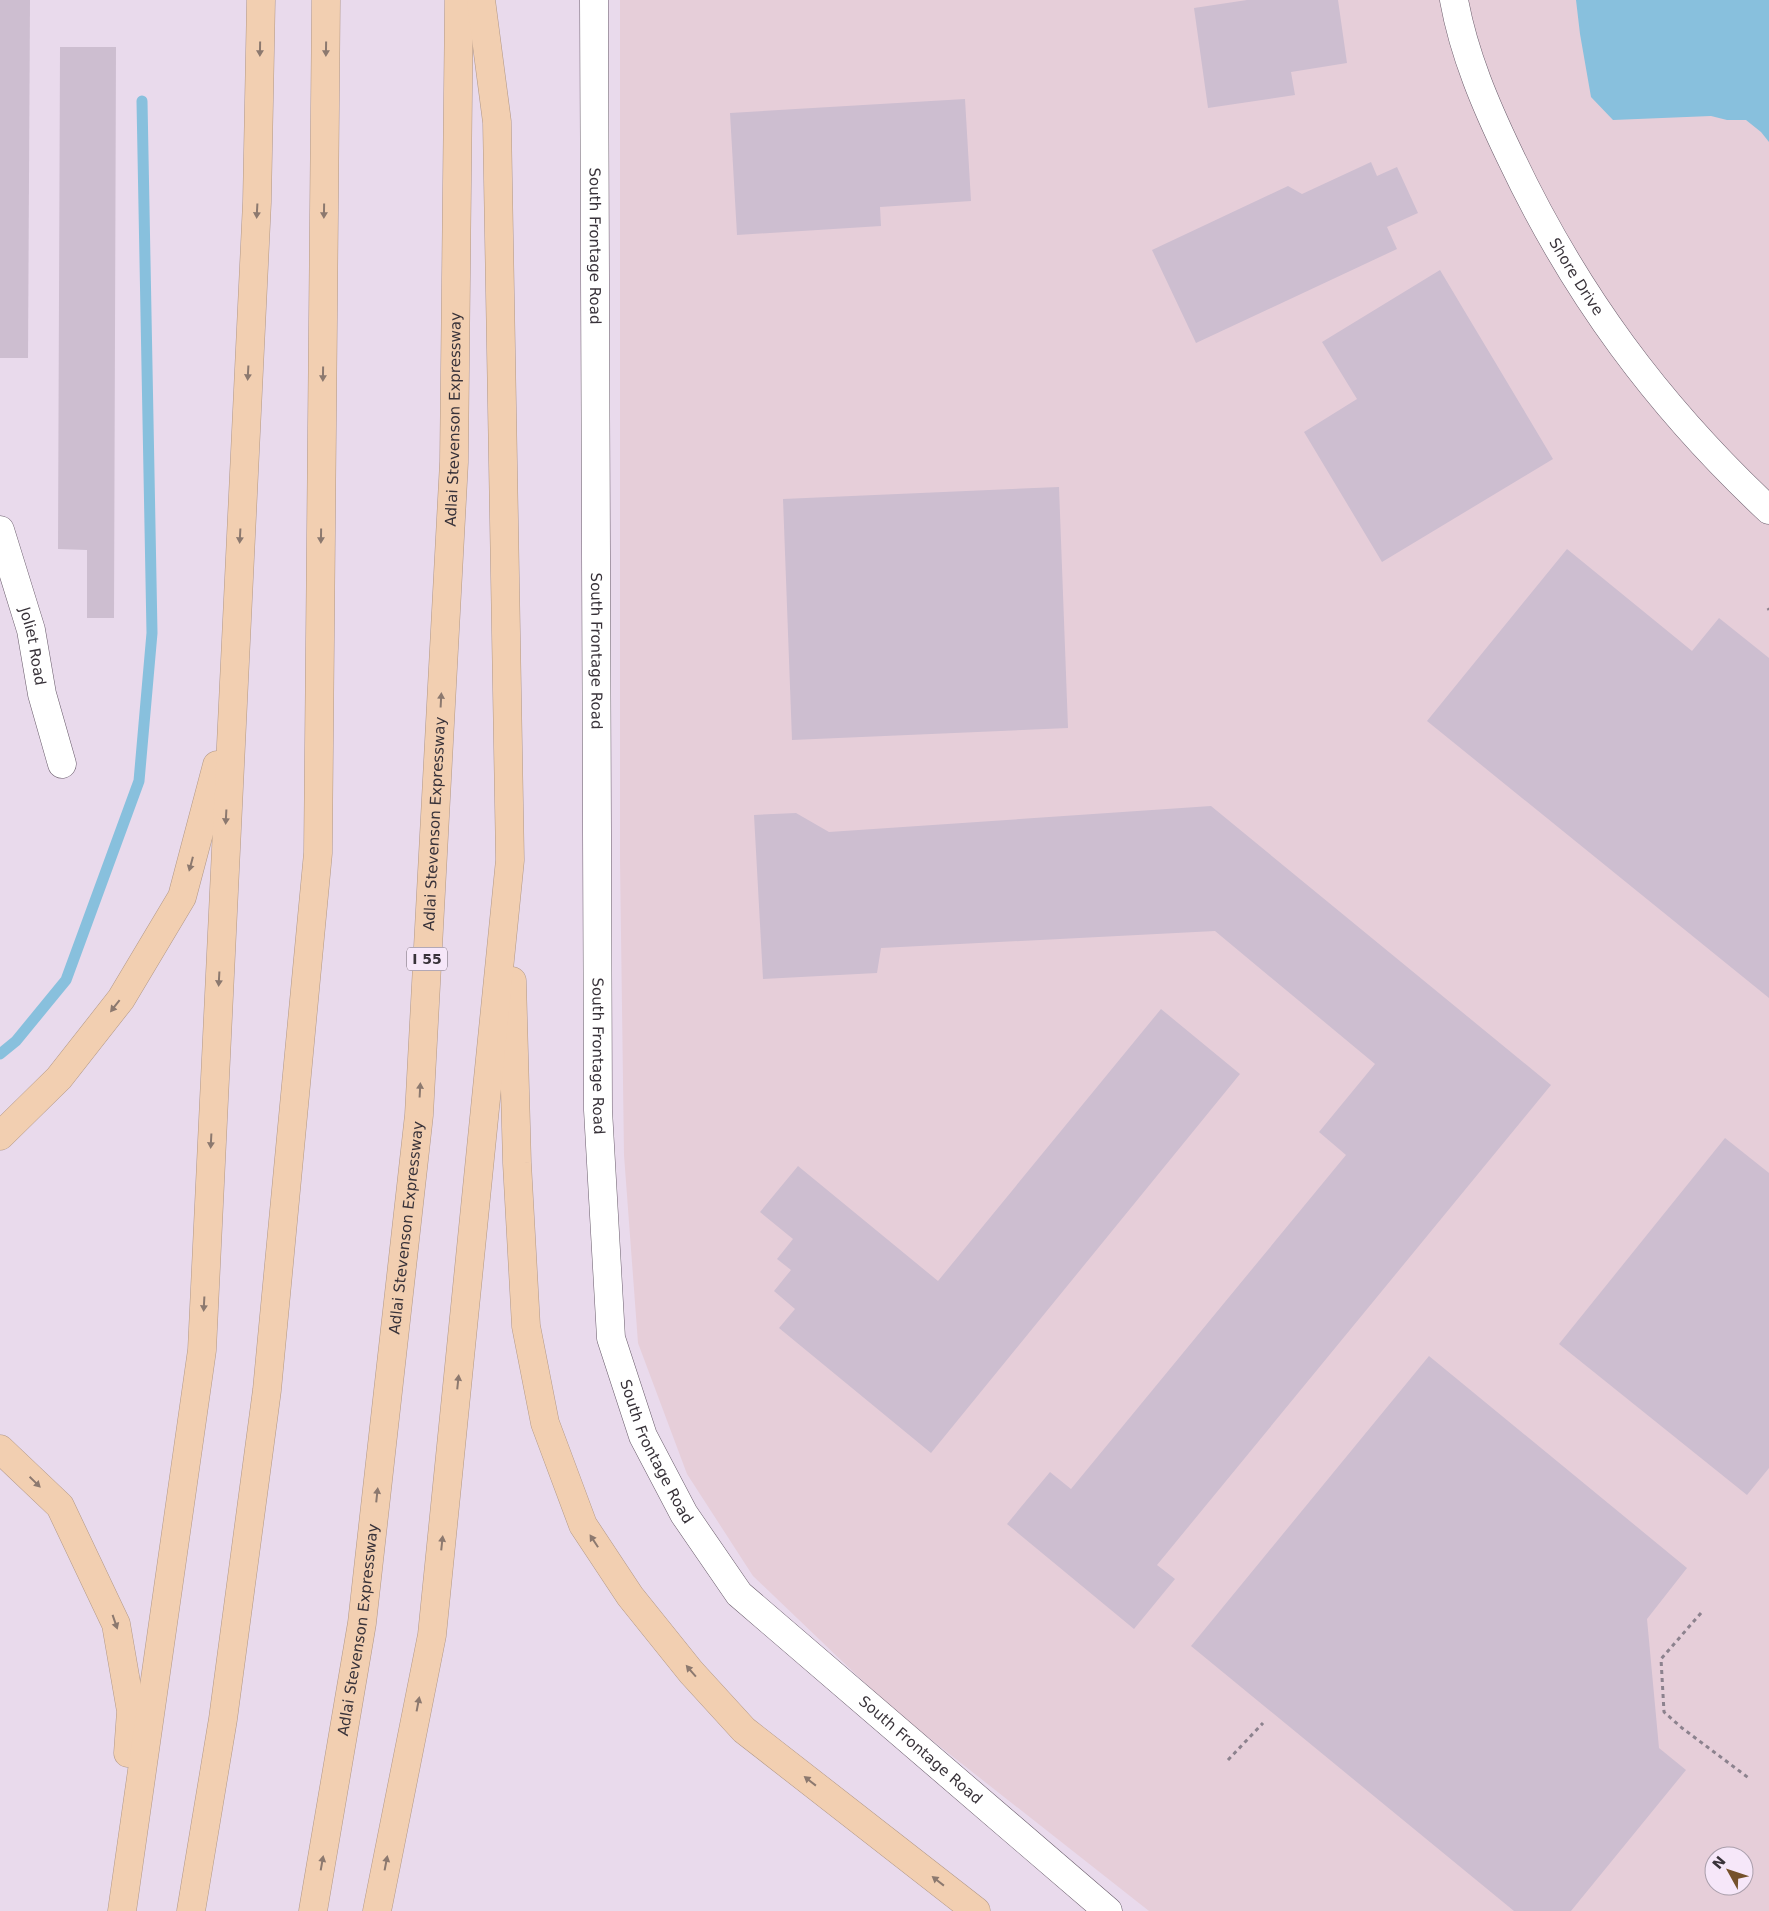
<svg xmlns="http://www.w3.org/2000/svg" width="1769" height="1911" viewBox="0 0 1769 1911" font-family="'DejaVu Sans',sans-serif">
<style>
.industrial{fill:#e6ced9;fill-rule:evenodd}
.water{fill:#88c0dd}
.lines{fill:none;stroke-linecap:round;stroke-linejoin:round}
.stream{stroke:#88c0dd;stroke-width:11}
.building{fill:#cdbed0}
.street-casing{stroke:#685b6a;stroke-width:29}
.highway-casing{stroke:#b19887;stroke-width:29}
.path{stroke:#8c828e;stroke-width:3;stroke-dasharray:4 4;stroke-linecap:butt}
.street{stroke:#fff;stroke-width:28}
.highway{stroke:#f2cfb1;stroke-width:28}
.oneway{fill:#8c796f}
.labels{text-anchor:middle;stroke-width:4;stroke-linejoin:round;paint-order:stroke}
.shield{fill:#f6e7f9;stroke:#716873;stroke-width:1}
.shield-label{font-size:14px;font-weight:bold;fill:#383239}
.street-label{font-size:15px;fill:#383239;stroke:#f6e7f9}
</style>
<rect width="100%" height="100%" fill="#e9daec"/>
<path class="industrial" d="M620,0H1769V1911H1149L891,1708L753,1576L687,1474L638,1343L624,1155L620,860ZM1714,1856H1744V1886H1714Z"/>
<path class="water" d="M1576,0H1769V142L1761,132L1746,120H1727L1711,116L1613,120L1591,97L1580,34Z"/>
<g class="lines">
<path class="stream" d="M0,1054L16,1041L66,980L139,781L152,633L142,101"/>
</g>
<g class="building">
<path d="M0,0H30L28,358H0Z"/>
<path d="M1247,0H1338L1347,63L1291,72L1295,95L1208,108L1194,8Z"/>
<path d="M60,47H116L114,618H87V550L58,549Z"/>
<path d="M965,99L971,201L880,207L881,226L737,235L730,113Z"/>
<path d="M1371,162L1377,176L1397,167L1418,213L1387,227L1397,249L1196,343L1152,250L1288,186L1302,194Z"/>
<path d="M1440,270L1553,459L1382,562L1304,432L1357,399L1322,342Z"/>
<path d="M1059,487L1068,728L792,740L783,499Z"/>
<path d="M1567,549L1692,651L1719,618L1769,658V998L1427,721Z"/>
<path d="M1211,806L1551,1085L1157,1565L1175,1579L1134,1629L1007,1524L1050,1472L1071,1489L1346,1155L1319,1132L1375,1064L1215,931L881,948L877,973L763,979L754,815L796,813L829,832Z"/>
<path d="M1161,1009L1240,1074L931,1453L779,1328L795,1309L774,1291L791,1270L777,1259L793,1239L760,1212L798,1166L938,1281Z"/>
<path d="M1725,1138L1769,1173V1468L1747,1495L1559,1344Z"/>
<path d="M1429,1356L1687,1568L1647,1619L1659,1748L1686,1770L1571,1911H1514L1191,1646Z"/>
</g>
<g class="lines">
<defs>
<g id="street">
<path id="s1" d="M594,0L598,1110L611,1338L643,1436L684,1514L739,1594L1108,1911"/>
<path id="s2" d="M1454,0C1464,55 1486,106 1510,156C1575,294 1658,406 1769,510"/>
<path id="s3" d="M0,530L31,630L42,694L62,764"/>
</g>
<g id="highway">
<path d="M512,981L517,1163L526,1326L545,1423L583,1525L630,1596L691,1672L744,1730L976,1911"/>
<path d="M0,1136L59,1078L121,999L182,897L217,765"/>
<path d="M0,1449L60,1506L116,1624L131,1711L128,1753"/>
<path d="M122,1911L202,1350L257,202L261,0"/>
<path d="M191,1911L223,1719L267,1390L318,853L326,0"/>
<path id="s4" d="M313,1911L362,1623L419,1115L454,462L459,0"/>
<path d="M377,1911L432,1635L510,860L497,122L481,0"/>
</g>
</defs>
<use href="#street" class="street-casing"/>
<use href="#highway" class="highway-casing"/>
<g class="path">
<path d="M1768,608L1769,610"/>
<path d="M1701,1613L1661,1659L1664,1712L1682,1728L1750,1779"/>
<path d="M1228,1760L1263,1723"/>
</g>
<use href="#street" class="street"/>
<use href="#highway" class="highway"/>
</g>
<defs><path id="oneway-solid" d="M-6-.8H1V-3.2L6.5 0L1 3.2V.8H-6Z" transform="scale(1.25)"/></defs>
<g class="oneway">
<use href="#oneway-solid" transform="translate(260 49) rotate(91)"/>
<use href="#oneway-solid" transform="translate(326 49) rotate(91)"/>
<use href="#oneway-solid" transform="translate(257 211) rotate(93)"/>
<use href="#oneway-solid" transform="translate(324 211) rotate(91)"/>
<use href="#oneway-solid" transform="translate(248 373) rotate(93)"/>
<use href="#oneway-solid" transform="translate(323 374) rotate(91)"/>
<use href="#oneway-solid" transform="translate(240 536) rotate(93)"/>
<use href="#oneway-solid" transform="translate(321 536) rotate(91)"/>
<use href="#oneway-solid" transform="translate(441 700) rotate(-87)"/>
<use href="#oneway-solid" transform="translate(226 817) rotate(93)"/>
<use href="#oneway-solid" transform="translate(191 864) rotate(105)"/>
<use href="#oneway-solid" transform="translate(219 979) rotate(93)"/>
<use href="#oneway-solid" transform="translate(115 1006) rotate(128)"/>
<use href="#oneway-solid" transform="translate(420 1090) rotate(-87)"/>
<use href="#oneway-solid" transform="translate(211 1141) rotate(93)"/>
<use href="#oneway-solid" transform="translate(204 1304) rotate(93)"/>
<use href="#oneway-solid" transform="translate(458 1382) rotate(-84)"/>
<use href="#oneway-solid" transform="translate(35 1482) rotate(44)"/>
<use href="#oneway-solid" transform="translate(377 1495) rotate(-84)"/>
<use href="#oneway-solid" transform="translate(594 1541) rotate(-123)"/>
<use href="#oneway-solid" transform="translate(442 1543) rotate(-84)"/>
<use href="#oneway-solid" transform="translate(115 1622) rotate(71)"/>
<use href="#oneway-solid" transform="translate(691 1671) rotate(-131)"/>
<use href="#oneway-solid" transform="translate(418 1704) rotate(-79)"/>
<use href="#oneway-solid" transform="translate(810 1781) rotate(-142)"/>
<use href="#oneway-solid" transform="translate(322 1863) rotate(-80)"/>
<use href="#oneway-solid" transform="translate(386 1863) rotate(-79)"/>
<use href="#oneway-solid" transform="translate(938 1881) rotate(-142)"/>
</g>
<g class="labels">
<rect class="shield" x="407" y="947.5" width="40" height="23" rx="4"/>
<g class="shield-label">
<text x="427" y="964">I 55</text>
</g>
<g class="street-label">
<text dy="5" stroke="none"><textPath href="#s1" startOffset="246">South Frontage Road</textPath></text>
<text dy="5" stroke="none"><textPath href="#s2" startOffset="304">Shore Drive</textPath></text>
<text dy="5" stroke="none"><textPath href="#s4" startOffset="1500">Adlai Stevenson Expressway</textPath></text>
<text dy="5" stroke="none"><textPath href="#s3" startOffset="121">Joliet Road</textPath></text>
<text dy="5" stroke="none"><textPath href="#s1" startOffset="651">South Frontage Road</textPath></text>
<text dy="5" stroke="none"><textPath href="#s4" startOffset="1095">Adlai Stevenson Expressway</textPath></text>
<text dy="5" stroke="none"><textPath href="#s1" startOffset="1056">South Frontage Road</textPath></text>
<text dy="5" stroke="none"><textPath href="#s4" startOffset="690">Adlai Stevenson Expressway</textPath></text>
<text dy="5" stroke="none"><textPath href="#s1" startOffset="1461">South Frontage Road</textPath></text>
<text dy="5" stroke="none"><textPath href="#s4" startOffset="285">Adlai Stevenson Expressway</textPath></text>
<text dy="5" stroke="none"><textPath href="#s1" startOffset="1866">South Frontage Road</textPath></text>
</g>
</g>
<g transform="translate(1729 1871) rotate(310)"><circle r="24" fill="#f6e7f9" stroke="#aa9fac"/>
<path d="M0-4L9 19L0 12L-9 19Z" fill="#75512b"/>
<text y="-8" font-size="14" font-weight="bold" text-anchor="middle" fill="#383239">N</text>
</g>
</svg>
